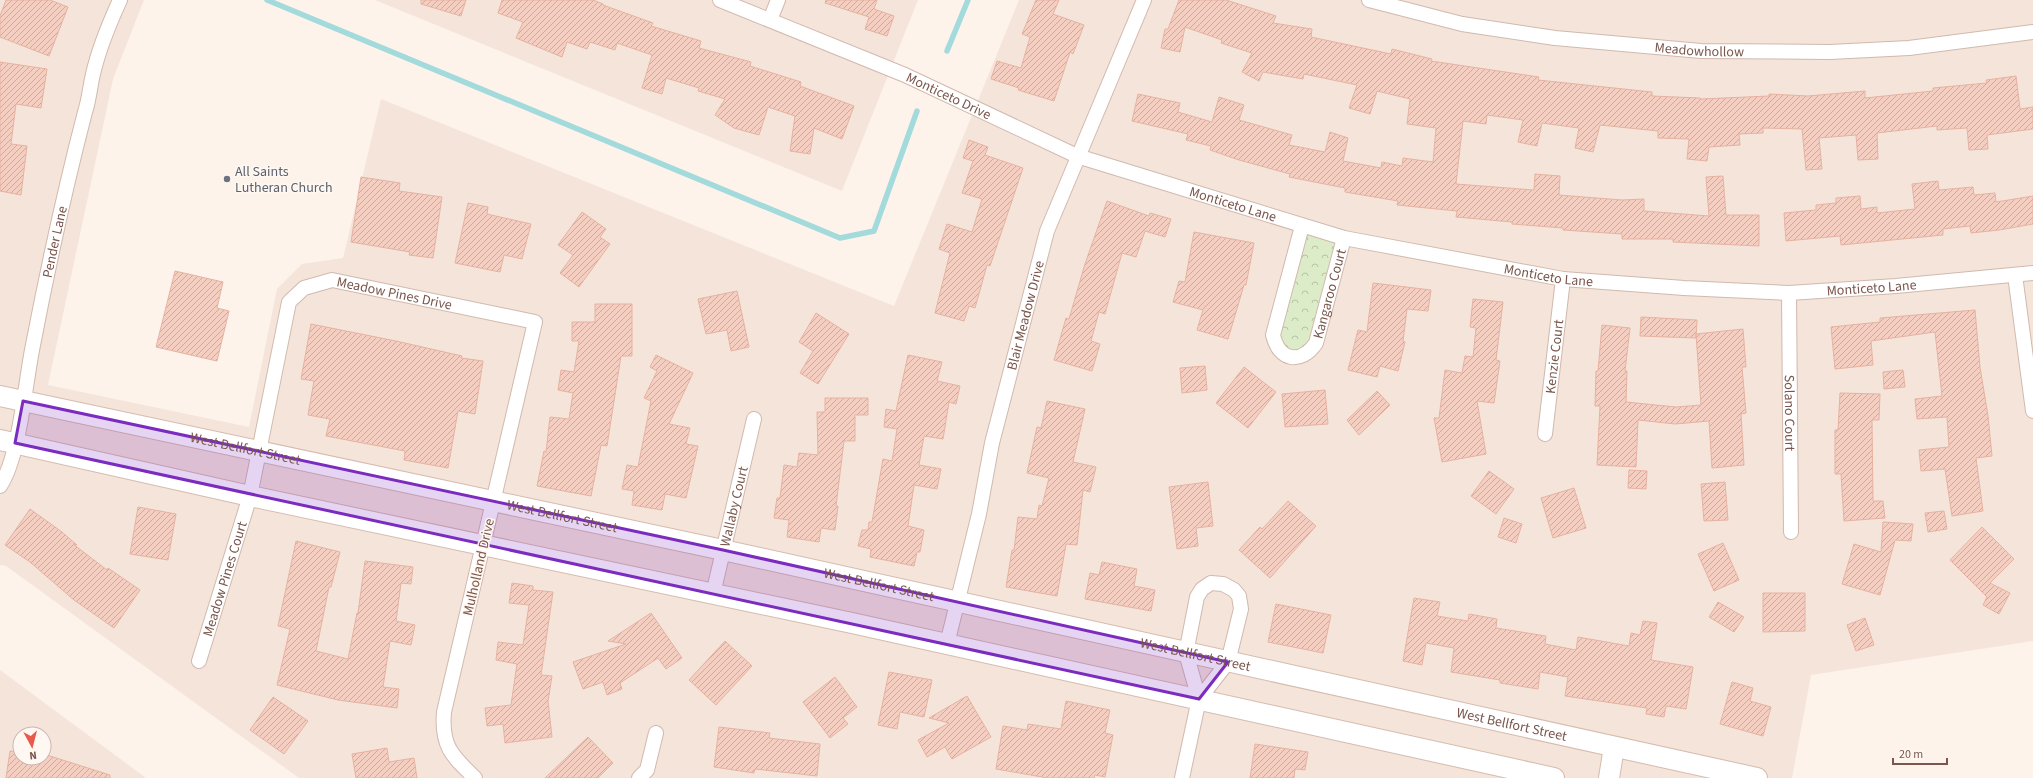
<svg xmlns="http://www.w3.org/2000/svg" width="2033" height="778" viewBox="0 0 2033 778" font-family="'Source Sans 3',sans-serif">
<style>
.residential{fill:#f5e4d9;fill-rule:evenodd}
.park{fill:url(#park-crowns)}
.lines{fill:none;stroke-linecap:round;stroke-linejoin:round}
.stream{stroke:#a3dadb;stroke-width:5.5}
.building{fill:url(#building-hatch);stroke:#e7b2a1}
.street-casing{stroke:#d1b9af;stroke-width:16}
.secondary-casing{stroke:#d6bbaf;stroke-width:22}
.street{stroke:#fff;stroke-width:14}
.secondary{stroke:#fff;stroke-width:20}
.marked{fill:#7b2cbf;fill-opacity:0.2;stroke:#7b2cbf;stroke-width:3;stroke-linejoin:round}
.worship-dot{fill:#6b7280;stroke:#fff8f2;stroke-width:1.5}
.labels{text-anchor:middle;stroke-width:3;stroke-linejoin:round;paint-order:stroke}
.street-label{font-size:14px;fill:#7a564c;stroke:#fff8f2}
.worship-label{font-size:14px;fill:#5b616d;stroke:#fff8f2;text-anchor:start}
</style>
<defs>
<pattern id="park-crowns" width="20" height="18" patternUnits="userSpaceOnUse"><rect width="20" height="18" fill="#dcecc8"/><path d="M2 6a3 3 0 1 1 6 0M12 15a3 3 0 1 1 6 0" fill="none" stroke="#b7c2a5"/></pattern>
<pattern id="building-hatch" width="6" height="6" patternUnits="userSpaceOnUse"><rect width="6" height="6" fill="#f4cec1"/><path d="M-1 1l2-2M0 6l6-6M5 7l2-2" fill="none" stroke="#cbaa9f"/></pattern>
</defs>
<rect width="100%" height="100%" fill="#fdf3eb"/>
<g class="residential">
<path d="M0,0H144L113,79L48,385L249,427L277,289L302,264L343,258L381,99L894,306L1019,0H2033V641L1811,675L1792,778H299L6,566L0,565Z"/>
<path d="M375,0H918L842,191Z"/>
<path d="M0,670L146,778H0ZM20,734H44V758H20Z"/>
</g>
<path class="park" d="M1303,227L1342,240L1315,343L1298,355L1277,343Z"/>
<g class="lines">
<g class="stream">
<path d="M267,0L840,238L874,231L917,111"/>
<path d="M947,51L968,0"/>
</g>
</g>
<g class="building">
<path d="M6,0H50L68,7L49,56L0,37V16Z"/>
<path d="M421,0H466L461,16L421,4Z"/>
<path d="M502,0H593L603,4V5L653,23L651,26L701,41L699,48L751,62L750,66L801,82L800,86L854,106L842,139L814,128L810,154L790,151L795,116L768,107L759,135L734,128L715,115L725,99L698,91L699,88L666,78L662,94L642,88L652,55L617,43L615,50L590,42L587,49L567,42L562,57L516,38L523,22L498,13Z"/>
<path d="M826,0H877L874,9L894,16L887,36L865,29L869,17L825,3Z"/>
<path d="M1036,0H1059L1053,14L1084,25L1073,54L1070,52L1054,101L1018,90L1019,88L991,79L997,61L1021,68L1030,37L1022,34Z"/>
<path d="M1179,0H1226L1276,16L1273,23L1312,29L1311,37L1391,54L1392,49L1432,59L1431,61L1539,77L1538,80L1652,92V96L1700,98V99L1769,96V94L1808,96L1865,91V98L1933,91V88L1987,83L1986,80L2016,76L2020,109L2033,107V129L1987,135L1988,149L1969,150L1967,128L1937,130V126L1877,133L1878,159L1858,160L1856,135L1819,138L1822,169L1806,170L1802,129L1763,128V133L1739,134L1740,145L1709,147L1707,161L1687,159L1689,139L1658,138V131L1600,125L1593,152L1575,148L1579,128L1542,123L1537,146L1518,142L1523,120L1487,115L1486,124L1463,121L1456,184L1534,190L1535,174L1560,176L1559,195L1622,200L1644,199V211L1709,216L1706,177L1723,176L1726,215H1759V246L1673,242V239H1622V234L1563,230V228L1512,224V222L1456,217L1457,211L1397,205L1398,201L1345,192V188L1289,177L1290,174L1239,160L1210,150L1211,146L1186,140L1188,134L1132,121L1138,94L1180,103L1178,112L1212,122L1219,97L1244,105L1239,120L1292,135L1289,145L1325,152L1330,132L1348,138L1343,161L1381,168L1382,162L1402,166L1403,158L1433,162L1436,128L1407,124L1410,99L1377,91L1370,114L1349,108L1357,85L1304,74L1303,79L1263,72L1259,81L1242,72L1252,53L1221,43L1222,40L1185,27L1180,52L1161,48L1165,29H1168Z"/>
<path d="M0,62L47,69L41,108L16,104L11,144L27,146L21,195L0,191Z"/>
<path d="M969,140L988,147L985,155L1023,168L990,266L987,265L975,308L969,306L964,321L935,313L950,253L939,249L947,224L972,232L982,199L962,193L973,161L963,158Z"/>
<path d="M361,177L400,183L399,191L442,197L433,258L409,255L410,252L351,242Z"/>
<path d="M1938,181L1939,190L1973,187L1974,195L1995,193L1996,202L2033,196V224L1999,230L1971,233L1970,226L1943,229V235L1841,245L1840,236L1786,241L1784,213L1816,210V205L1836,203V198L1860,196L1861,209L1877,207V213L1915,209L1912,184Z"/>
<path d="M1107,201L1149,216L1150,213L1171,219L1165,237L1145,231L1136,257L1122,253L1105,314L1099,312L1091,341L1100,344L1092,371L1054,360L1066,318L1069,319L1085,264Z"/>
<path d="M468,203L488,207L487,214L531,224L522,259L504,255L500,272L455,263Z"/>
<path d="M582,212L606,229L600,237L610,244L579,287L560,273L573,255L558,245Z"/>
<path d="M1194,232L1254,243L1246,285H1244L1228,339L1197,330L1203,310L1173,302L1179,281L1185,282Z"/>
<path d="M175,271L223,282L217,308L229,311L217,361L156,347Z"/>
<path d="M1373,283L1431,290L1428,311L1407,309L1403,341L1405,342L1398,371L1380,366L1377,377L1348,370L1358,330L1367,332Z"/>
<path d="M737,291L749,347L731,351L727,330L706,334L698,299Z"/>
<path d="M1473,299L1503,302L1496,360L1500,361L1494,403L1477,401L1486,454L1442,462L1434,418H1439L1445,370L1462,373L1465,356L1473,357L1476,328L1470,327Z"/>
<path d="M595,304H632V356H621L607,446L601,445L591,496L537,486L544,451L546,452L550,417L569,419L573,393L558,390L561,370L574,372L579,341H572V322H595Z"/>
<path d="M1975,310L1980,367L1988,416L1992,456L1976,458L1983,511L1952,516L1945,469L1921,471L1919,450L1949,447L1947,417L1917,419L1915,399L1942,396L1935,332L1871,341L1873,365L1835,369L1831,327L1880,322V318Z"/>
<path d="M816,313L849,334L818,384L800,373L813,351L799,342Z"/>
<path d="M1641,317L1697,320L1696,338L1640,336Z"/>
<path d="M311,324L396,341L462,356L461,358L483,361L475,414L458,411L448,468L404,460L405,451L326,436L330,419L308,415L314,381L301,379Z"/>
<path d="M1602,325L1630,328L1625,371H1627L1626,402L1676,407L1701,405L1696,334L1743,329L1746,367H1742L1746,413L1741,414L1744,465L1712,468L1709,421L1675,424L1638,420L1636,467L1597,465L1600,406H1595L1596,371H1598Z"/>
<path d="M656,355L693,373L669,424L690,428L686,444L698,446L686,498L665,494L662,510L632,505L634,491L622,489L627,465L638,467L651,401L644,398L657,371L650,367Z"/>
<path d="M908,355L942,362L937,381L960,386L956,404L949,402L943,439L924,436L919,465L941,469L937,489L914,485L908,526L924,530L920,552H917L914,566L870,557L871,549L858,546L862,530H868L869,522H872L883,459L892,461L897,429L884,427L886,409L896,411Z"/>
<path d="M1205,366L1207,390L1182,393L1180,368Z"/>
<path d="M1244,367L1276,392L1248,428L1216,403Z"/>
<path d="M1903,370L1905,387L1884,389L1883,372Z"/>
<path d="M1325,390L1328,424L1285,427L1282,394Z"/>
<path d="M1377,391L1390,405L1359,435L1347,420Z"/>
<path d="M1840,393L1880,394L1879,420H1872L1873,501H1883L1885,518L1844,521L1841,474H1835V430H1838Z"/>
<path d="M825,398H868V415H855V441H844L836,506H838L835,530L821,528L819,542L787,537L789,520L774,518L777,498H780L784,465L797,467L799,453L818,455L817,412H825Z"/>
<path d="M1047,401L1085,409L1073,462L1096,467L1090,492L1083,490L1077,545L1066,544L1057,596L1006,587L1012,550H1014L1018,517L1037,519L1039,505L1042,506L1049,478L1027,473L1037,427L1041,428Z"/>
<path d="M1629,470L1647,471L1646,489L1628,488Z"/>
<path d="M1489,471L1514,489L1496,514L1471,496Z"/>
<path d="M1208,482L1213,526L1196,528L1198,546L1177,549L1169,487Z"/>
<path d="M1725,482L1728,520L1704,521L1701,484Z"/>
<path d="M1574,488L1586,528L1553,538L1541,498Z"/>
<path d="M1288,501L1316,526L1270,578L1239,550L1260,527L1262,529Z"/>
<path d="M138,507L176,514L168,560L130,554Z"/>
<path d="M30,509L62,532L77,545L73,544L107,570L108,568L140,590L114,628L74,600L30,562L5,545Z"/>
<path d="M1944,511L1947,529L1928,532L1925,513Z"/>
<path d="M1504,518L1522,524L1516,543L1498,537Z"/>
<path d="M1883,522L1913,524L1911,541L1895,540L1880,595L1842,584L1854,544L1881,552Z"/>
<path d="M1982,527L2014,559L1990,583L2010,593L1999,614L1983,605L1987,597L1950,560Z"/>
<path d="M296,541L340,552L331,587H329L316,651L348,659L357,613H358L365,561L413,567L411,584L401,583L396,621L415,625L411,645L390,641L383,687L399,689L397,708L338,700L277,685L290,629L278,626Z"/>
<path d="M1723,543L1739,580L1714,591L1698,554Z"/>
<path d="M1102,562L1137,569L1134,586L1155,590L1151,611L1085,599L1090,573L1099,575Z"/>
<path d="M512,583L533,586V590L553,592L541,675L552,676L548,701L552,737L505,743L503,724L487,726L485,708L511,705L517,664L496,660L498,642L523,645L529,605L509,603Z"/>
<path d="M1763,593H1805V631L1763,632Z"/>
<path d="M1414,598L1440,602L1437,616L1468,621L1469,614L1497,619L1496,628L1546,636L1545,644L1576,650L1578,637L1629,646L1631,633L1640,635L1643,621L1657,623L1651,660L1693,667L1686,709L1666,706L1664,717L1646,714L1647,708L1565,696L1568,677L1540,672L1538,689L1500,683V680L1451,672L1454,648L1426,643L1422,665L1403,661Z"/>
<path d="M1718,602L1744,617L1734,632L1709,617Z"/>
<path d="M1276,604L1331,615L1323,653L1268,642Z"/>
<path d="M651,613L682,658L666,669L658,658L620,683L622,689L607,695L603,682L583,689L573,662L626,644L608,641Z"/>
<path d="M1865,618L1874,645L1856,651L1847,625Z"/>
<path d="M725,641L752,666L716,705L689,680Z"/>
<path d="M889,672L932,680L924,717L900,712L897,729L878,725Z"/>
<path d="M835,677L857,707L843,718L848,724L830,738L803,702Z"/>
<path d="M1732,682L1753,688L1750,701L1771,707L1763,736L1720,724Z"/>
<path d="M967,696L991,737L952,759L945,747L927,757L918,740L949,723L929,718Z"/>
<path d="M273,697L308,721L284,754L250,730Z"/>
<path d="M1066,701L1110,710L1105,733L1113,735L1105,777L1095,775L1094,778H1048L996,769L1003,726L1027,730L1028,724L1061,729Z"/>
<path d="M719,727L770,733L769,738L820,744L817,776L755,769L754,773L714,767Z"/>
<path d="M588,737L613,763L598,778H545Z"/>
<path d="M1255,744L1308,752L1305,770L1295,769L1294,778H1250Z"/>
<path d="M387,748L389,762L414,758L417,778H356L352,754Z"/>
<path d="M10,751L20,752V758H44V755L50,756L110,775V778H6Z"/>
</g>
<g class="lines">
<defs>
<g id="street">
<path id="s1" d="M720,0L905,75L1077,156L1344,238L1563,279L1684,288L1789,293L1896,286L2033,273"/>
<path id="s2" d="M1369,0L1462,24L1555,38L1701,51L1830,52L1909,48L2033,32"/>
<path d="M770,20L778,0"/>
<path id="s3" d="M1302,226L1273,335C1279,361 1301,365 1316,343L1344,238"/>
<path d="M2015,275L2033,411"/>
<path id="s4" d="M1789,293L1791,532"/>
<path id="s5" d="M1545,434L1563,279"/>
<path id="s6" d="M0,486C20,456 25,383 33,345C48,267 65,189 85,112C89,100 90,87 93,74C99,48 109,24 120,0"/>
<path id="s7" d="M713,594L754,419"/>
<path id="s8" d="M947,644L979,514L992,443L1047,231L1144,0"/>
<path id="s9" d="M199,661L250,496L289,302L304,288L332,280L535,322L444,712C441,746 452,756 475,778"/>
<path d="M639,778L647,770L656,733"/>
<path d="M1182,778L1199,699L1228,662L1241,609L1239,596L1234,590L1223,584L1211,583L1202,589L1197,597L1186,653L1199,699"/>
</g>
<g id="secondary">
<path id="s10" d="M0,396L723,550L1757,778"/>
<path d="M0,440L250,496L852,623L1554,778"/>
<path d="M1609,778L1614,747"/>
</g>
</defs>
<use href="#street" class="street-casing"/>
<use href="#secondary" class="secondary-casing"/>
<use href="#street" class="street"/>
<use href="#secondary" class="secondary"/>
</g>
<path class="marked" d="M23,401L723,550L1228,662L1199,699L15,443Z"/>
<circle class="worship-dot" cx="227" cy="179" r="4"/>
<g class="labels">
<g class="street-label">
<text dy="5" stroke="none"><textPath href="#s2" startOffset="335">Meadowhollow</textPath></text>
<text dy="5" stroke="none"><textPath href="#s1" startOffset="248">Monticeto Drive</textPath></text>
<text dy="5" stroke="none"><textPath href="#s1" startOffset="553">Monticeto Lane</textPath></text>
<text dy="5" stroke="none"><textPath href="#s6" startOffset="251">Pender Lane</textPath></text>
<text dy="5" stroke="none"><textPath href="#s1" startOffset="877">Monticeto Lane</textPath></text>
<text dy="5" stroke="none"><textPath href="#s1" startOffset="1201">Monticeto Lane</textPath></text>
<text dy="5" stroke="none"><textPath href="#s9" startOffset="484">Meadow Pines Drive</textPath></text>
<text dy="5" stroke="none"><textPath href="#s3" startOffset="224">Kangaroo Court</textPath></text>
<text dy="5" stroke="none"><textPath href="#s8" startOffset="338">Blair Meadow Drive</textPath></text>
<text dy="5" stroke="none"><textPath href="#s5" startOffset="78">Kenzie Court</textPath></text>
<text dy="5" stroke="none"><textPath href="#s4" startOffset="120">Solano Court</textPath></text>
<text dy="5" stroke="none"><textPath href="#s10" startOffset="251">West Bellfort Street</textPath></text>
<text dy="5" stroke="none"><textPath href="#s7" startOffset="90">Wallaby Court</textPath></text>
<text dy="5" stroke="none"><textPath href="#s10" startOffset="575">West Bellfort Street</textPath></text>
<text transform="translate(478 567) rotate(-77)" y="5">Mulholland Drive</text>
<text dy="5" stroke="none"><textPath href="#s9" startOffset="86">Meadow Pines Court</textPath></text>
<text dy="5" stroke="none"><textPath href="#s10" startOffset="899">West Bellfort Street</textPath></text>
<text dy="5" stroke="none"><textPath href="#s10" startOffset="1223">West Bellfort Street</textPath></text>
<text dy="5" stroke="none"><textPath href="#s10" startOffset="1547">West Bellfort Street</textPath></text>
</g>
<g class="worship-label">
<text x="235" y="176">All Saints<tspan x="235" dy="16">Lutheran Church</tspan></text>
</g>
</g>
<g transform="translate(32 746) rotate(173)"><circle r="19" fill="#fff8f2" stroke="#cab7b0"/>
<path d="M0-3L7 15L0 10L-7 15Z" fill="#e95a4e"/>
<text y="-6" font-size="11" font-weight="bold" text-anchor="middle" fill="#7a564c">N</text>
</g>
<path d="M1893 758v6h54v-6" fill="none" stroke="#7a564c" stroke-width="2"/>
<text x="1899" y="758" font-size="12" fill="#7a564c" stroke="#fff8f2" stroke-width="3" paint-order="stroke">20 m</text>
</svg>
